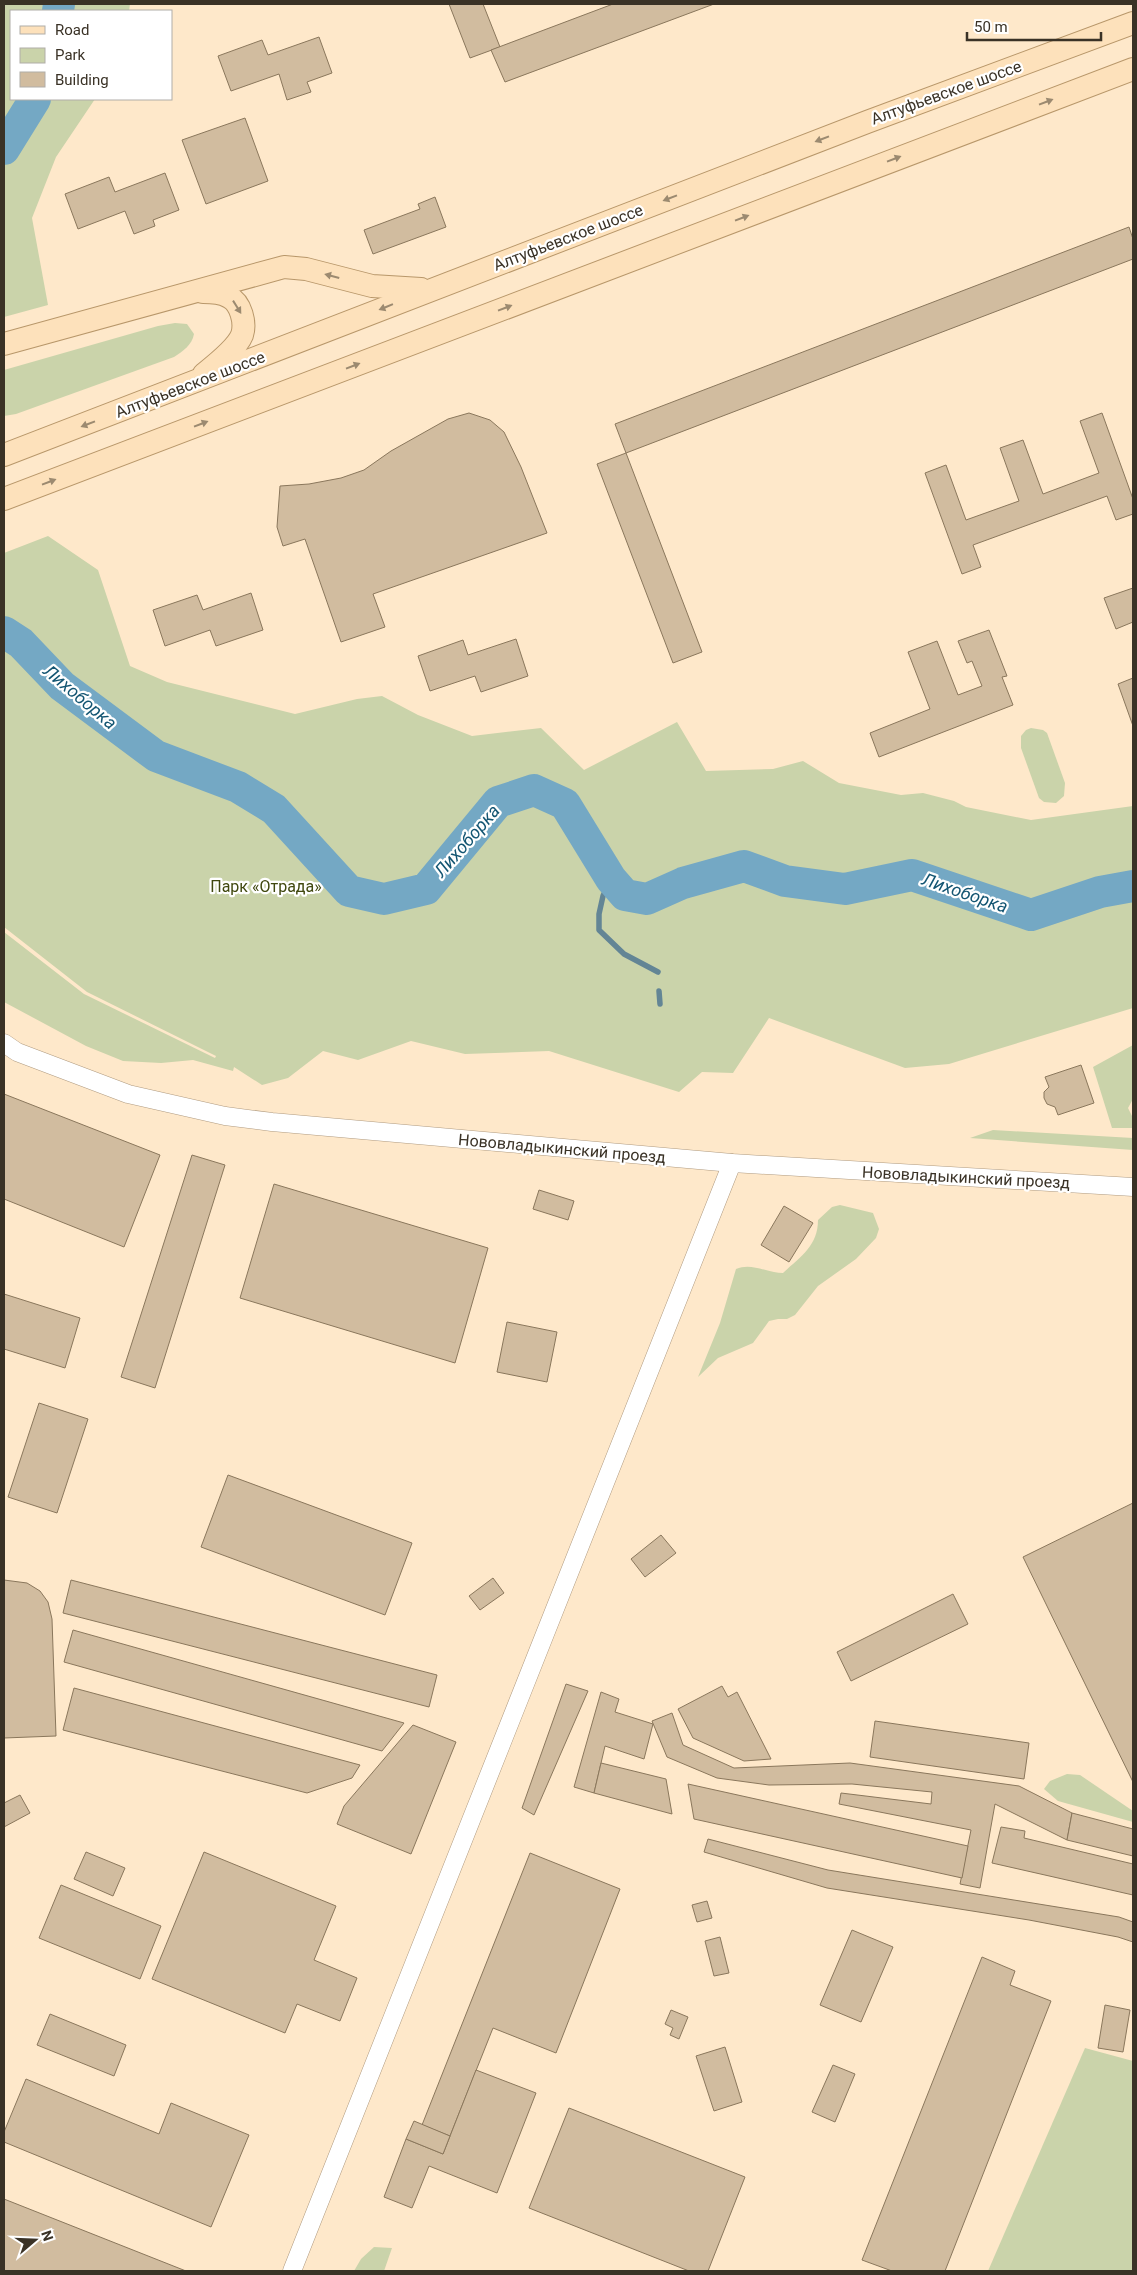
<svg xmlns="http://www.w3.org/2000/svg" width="1137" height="2275" viewBox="0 0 1137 2275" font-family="Roboto,sans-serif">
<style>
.green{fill:#cad3aa}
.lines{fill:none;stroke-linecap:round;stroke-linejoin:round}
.stream{stroke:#638595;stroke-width:5.5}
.river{stroke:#74a8c4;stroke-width:32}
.building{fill:#d1bc9f;stroke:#8a775c}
.minor-casing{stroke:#b09b80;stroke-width:19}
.major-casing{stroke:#b8976a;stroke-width:24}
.minor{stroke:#fff;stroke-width:18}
.major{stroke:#fde1bb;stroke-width:22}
.oneway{fill:#9c8a70}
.labels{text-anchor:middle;stroke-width:4.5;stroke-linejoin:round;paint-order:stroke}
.street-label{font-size:16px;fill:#3a3226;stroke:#fff}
.park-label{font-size:16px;fill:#40480f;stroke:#fff}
.water-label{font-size:18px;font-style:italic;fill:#135572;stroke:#fff}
</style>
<rect width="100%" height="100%" fill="#fee8ca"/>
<g class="green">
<path d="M4,4H130L129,11H11V99H95L56,157L32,218L48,305L4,317Z"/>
<path d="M175,323L187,324L194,334C192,345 183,351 174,357L16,414L4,416V370L158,326Z"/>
<path d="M48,536L98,570L130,666L167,682L295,714L357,699L382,696L418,715L472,736L541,728L584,770L677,722L706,771L773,769L803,761L839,783L901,795L923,793L954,801L966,807L1031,820L1133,806V1008L949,1064L905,1068L769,1018L733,1073L702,1072L679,1092L549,1051L465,1054L411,1041L358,1060L323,1051L288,1078L262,1085L234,1067L233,1071L193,1060L161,1063L123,1061L86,1046L4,1002V932L84,994L215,1058L216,1056L87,992L4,927V553Z"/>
<path d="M1031,728L1043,730L1047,733L1065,783L1064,796L1056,803L1044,802L1039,798L1021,748V736L1026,730Z"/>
<path d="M1133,1045V1099L1128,1108L1133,1118V1128H1112L1093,1067Z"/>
<path d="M993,1130L1133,1138V1150L970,1138Z"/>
<path d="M840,1205L873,1213L879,1229L876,1238L856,1259L818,1286L795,1315L787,1319H778L769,1321L753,1343L718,1358L698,1377L720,1323L736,1269C752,1262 766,1273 783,1273C800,1257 818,1246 818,1220L832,1207Z"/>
<path d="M1067,1774L1080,1775L1133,1811V1822L1058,1801L1044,1789L1050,1781Z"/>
<path d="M1085,2048L1133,2061V2271H988Z"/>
<path d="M374,2247L392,2248L384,2271H354L361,2259Z"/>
</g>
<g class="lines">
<g class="stream">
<path d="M611,879L603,896L599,914V930L624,954L658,972"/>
<path d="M659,991L660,1004"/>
</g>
<g class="river">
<path d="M58,11L59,4"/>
<path d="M4,149L35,99"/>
<path d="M4,632L21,643L62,686L156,756L238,787L274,809L349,891L384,899L426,889L498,802L534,790L565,804L611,879L625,895L647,899L683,883L744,866L785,881L845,889L912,875L1031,915L1100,892L1133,886"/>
</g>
</g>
<g class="building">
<path d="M449,4H483L500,47L470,58Z"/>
<path d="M613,4H714L505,82L491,50Z"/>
<path d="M319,37L332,73L307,82L311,92L287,100L279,74L231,91L218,56L262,40L268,55Z"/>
<path d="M245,118L268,181L206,204L182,140Z"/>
<path d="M165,173L179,210L153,220L155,226L134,234L125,211L78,229L65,194L109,177L115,192Z"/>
<path d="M435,197L446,227L373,254L364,230L420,209L418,204Z"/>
<path d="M1129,227L1133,239V259L626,453L615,424Z"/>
<path d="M469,413L490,420L504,432L521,467L547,533L373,594L385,627L341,642L305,539L283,546L277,527L280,486L309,484L341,478L364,470L391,451L448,419Z"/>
<path d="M1102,413L1133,499V514L1116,520L1107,496L973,545L981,567L962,574L925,473L946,465L966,520L1019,501L1000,448L1023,440L1043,494L1099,473L1080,421Z"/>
<path d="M626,453L702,652L673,663L597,464Z"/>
<path d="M1133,588V622L1116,629L1104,598Z"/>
<path d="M251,593L263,630L216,646L210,630L165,646L153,610L197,595L203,610Z"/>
<path d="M989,630L1007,676L1002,677L1013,705L879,757L870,733L930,709L908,652L937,641L958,695L982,686L972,661L967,663L958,641Z"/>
<path d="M516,639L528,676L481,692L475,676L430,691L418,656L463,640L468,655Z"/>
<path d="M1133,678V726L1118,684Z"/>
<path d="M1081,1065L1094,1103L1058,1115L1055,1107L1047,1104L1044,1098V1092L1049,1087L1045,1077Z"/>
<path d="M4,1094L160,1155L124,1247L4,1199Z"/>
<path d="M192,1155L225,1165L155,1388L121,1377Z"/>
<path d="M274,1184L488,1248L455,1363L240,1298Z"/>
<path d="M539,1190L574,1201L568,1220L533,1209Z"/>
<path d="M784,1206L813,1223L789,1262L761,1245Z"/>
<path d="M4,1294L80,1318L65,1368L4,1349Z"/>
<path d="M507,1322L557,1332L547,1382L497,1372Z"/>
<path d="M39,1403L88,1419L57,1513L8,1497Z"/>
<path d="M228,1475L412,1543L385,1615L201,1547Z"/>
<path d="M1133,1503V1782L1023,1557Z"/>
<path d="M661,1535L676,1553L645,1577L631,1559Z"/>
<path d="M493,1578L504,1593L480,1610L469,1596Z"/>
<path d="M4,1580L27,1583L40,1591L48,1602L52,1619L56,1736L4,1738Z"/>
<path d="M71,1580L437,1675L429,1707L63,1613Z"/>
<path d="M953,1594L968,1624L851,1681L837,1652Z"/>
<path d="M73,1630L404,1723L382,1751L64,1662Z"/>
<path d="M566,1684L588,1691L534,1815L522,1808Z"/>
<path d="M722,1686L728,1697L737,1692L771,1759L744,1761L693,1738L678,1709Z"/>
<path d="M74,1688L360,1765L352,1778L307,1793L63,1730Z"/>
<path d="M601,1692L619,1699L615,1712L653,1724L644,1759L605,1746L594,1793L574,1787Z"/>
<path d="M672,1713L683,1745L734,1768L850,1763L1019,1786L1072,1813L1067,1840L995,1804L980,1888L960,1884L971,1830L839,1804L841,1793L931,1804L932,1792L852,1784L769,1785L717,1778L667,1757L652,1721Z"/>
<path d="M875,1721L1029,1743L1024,1779L870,1757Z"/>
<path d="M413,1725L456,1742L411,1854L337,1824L344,1806Z"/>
<path d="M601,1763L666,1779L672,1814L594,1793Z"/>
<path d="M688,1784L968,1846L962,1878L694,1819Z"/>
<path d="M20,1795L30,1813L4,1827V1803Z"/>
<path d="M1072,1813L1133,1829V1856L1067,1840Z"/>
<path d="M1001,1827L1025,1831L1024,1838L1133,1864V1895L992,1863Z"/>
<path d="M708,1839L828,1870L1119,1917L1133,1922V1942L1118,1937L1029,1920L827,1888L704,1852Z"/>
<path d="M86,1852L125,1868L113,1896L74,1879Z"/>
<path d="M204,1852L336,1906L314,1960L357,1978L340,2021L297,2004L285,2033L152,1979Z"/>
<path d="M530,1853L620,1889L556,2053L493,2028L450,2136L422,2125Z"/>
<path d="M61,1885L161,1926L140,1979L39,1938Z"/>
<path d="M707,1901L712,1918L697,1922L692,1905Z"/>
<path d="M852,1930L893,1947L861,2022L820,2005Z"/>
<path d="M720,1937L729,1973L714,1976L705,1941Z"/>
<path d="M982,1957L1015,1971L1010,1985L1051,2001L945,2271H892L862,2260Z"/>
<path d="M1105,2005L1130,2010L1123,2052L1098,2048Z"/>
<path d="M671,2010L688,2017L679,2039L670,2035L673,2028L665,2024Z"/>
<path d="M50,2014L126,2045L114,2076L37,2045Z"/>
<path d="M725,2047L742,2102L714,2111L696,2056Z"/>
<path d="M833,2065L855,2074L835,2122L812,2112Z"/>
<path d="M476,2070L536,2093L497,2193L429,2166L412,2208L384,2197L406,2139L443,2154Z"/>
<path d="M26,2079L159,2134L171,2103L249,2135L211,2227L4,2142V2132Z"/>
<path d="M569,2108L745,2177L708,2271H689L529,2208Z"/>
<path d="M414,2121L450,2136L443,2154L406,2139Z"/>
<path d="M4,2199L186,2271H4Z"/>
</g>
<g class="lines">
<defs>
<g id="minor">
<path d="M4,1043L17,1052L128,1094L225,1116L272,1122L732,1163L1133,1187"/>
<path d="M292,2271L732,1163"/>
</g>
<g id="major">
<path d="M203,292C212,292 221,292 229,297C241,303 246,323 242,335C237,348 214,366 204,374"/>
<path d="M4,344L284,267L306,269L372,286L421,289"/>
<path d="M4,455L867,122L1133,23"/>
<path d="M4,499L1133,69"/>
</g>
</defs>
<use href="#minor" class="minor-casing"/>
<use href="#major" class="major-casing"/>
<use href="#minor" class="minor"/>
<use href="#major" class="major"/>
</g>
<defs><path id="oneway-solid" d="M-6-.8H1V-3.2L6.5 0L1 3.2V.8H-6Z" transform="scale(1.25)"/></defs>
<g class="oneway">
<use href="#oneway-solid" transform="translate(1046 102) rotate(-21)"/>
<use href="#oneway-solid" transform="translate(822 139) rotate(159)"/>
<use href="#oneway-solid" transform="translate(894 159) rotate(-21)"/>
<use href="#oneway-solid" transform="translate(670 198) rotate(159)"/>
<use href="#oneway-solid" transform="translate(742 218) rotate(-21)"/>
<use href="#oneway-solid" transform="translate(332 276) rotate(-165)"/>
<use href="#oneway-solid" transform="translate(237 307) rotate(58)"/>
<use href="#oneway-solid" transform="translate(386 307) rotate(158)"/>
<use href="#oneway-solid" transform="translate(505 308) rotate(-21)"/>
<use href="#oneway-solid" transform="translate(353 366) rotate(-21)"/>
<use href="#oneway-solid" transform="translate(88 424) rotate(159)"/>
<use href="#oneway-solid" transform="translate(201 424) rotate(-21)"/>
<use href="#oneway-solid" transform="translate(49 482) rotate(-21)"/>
</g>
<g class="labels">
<g class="street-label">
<text transform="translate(946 92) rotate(-20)" y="6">Алтуфьевское шоссе</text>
<text transform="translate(568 237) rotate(-21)" y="6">Алтуфьевское шоссе</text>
<text transform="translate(190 384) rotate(-21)" y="6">Алтуфьевское шоссе</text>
<text transform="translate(562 1148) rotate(5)" y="6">Нововладыкинский проезд</text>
<text transform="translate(966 1177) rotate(3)" y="6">Нововладыкинский проезд</text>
</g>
<g class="park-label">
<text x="266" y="892">Парк «Отрада»</text>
</g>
<g class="water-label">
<text transform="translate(80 697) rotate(40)" y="6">Лихоборка</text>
<text transform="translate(467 841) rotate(-49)" y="6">Лихоборка</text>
<text transform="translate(965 893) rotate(19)" y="6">Лихоборка</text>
</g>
</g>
<rect width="1137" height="2275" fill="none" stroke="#3a3226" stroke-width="10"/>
<rect x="10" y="10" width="162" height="90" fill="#ffffff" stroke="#b0ada8"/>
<rect x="20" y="26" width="25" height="8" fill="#fde1bb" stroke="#b0ada8"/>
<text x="55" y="35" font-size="15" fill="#3a3226">Road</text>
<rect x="20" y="48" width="25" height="15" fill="#cad3aa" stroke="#b0ada8"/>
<text x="55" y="60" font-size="15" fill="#3a3226">Park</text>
<rect x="20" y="72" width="25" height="15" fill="#d1bc9f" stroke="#b0ada8"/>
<text x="55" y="85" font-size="15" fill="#3a3226">Building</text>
<g transform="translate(35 2240) rotate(71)" stroke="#ffffff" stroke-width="4" paint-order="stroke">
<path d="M0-4L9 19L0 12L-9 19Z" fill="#3a3226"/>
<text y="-8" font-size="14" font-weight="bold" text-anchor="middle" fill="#3a3226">N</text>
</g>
<path d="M967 32v8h134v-8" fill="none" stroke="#3a3226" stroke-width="2.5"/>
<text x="974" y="32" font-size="15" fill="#3a3226" stroke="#ffffff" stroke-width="4" paint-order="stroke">50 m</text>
</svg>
